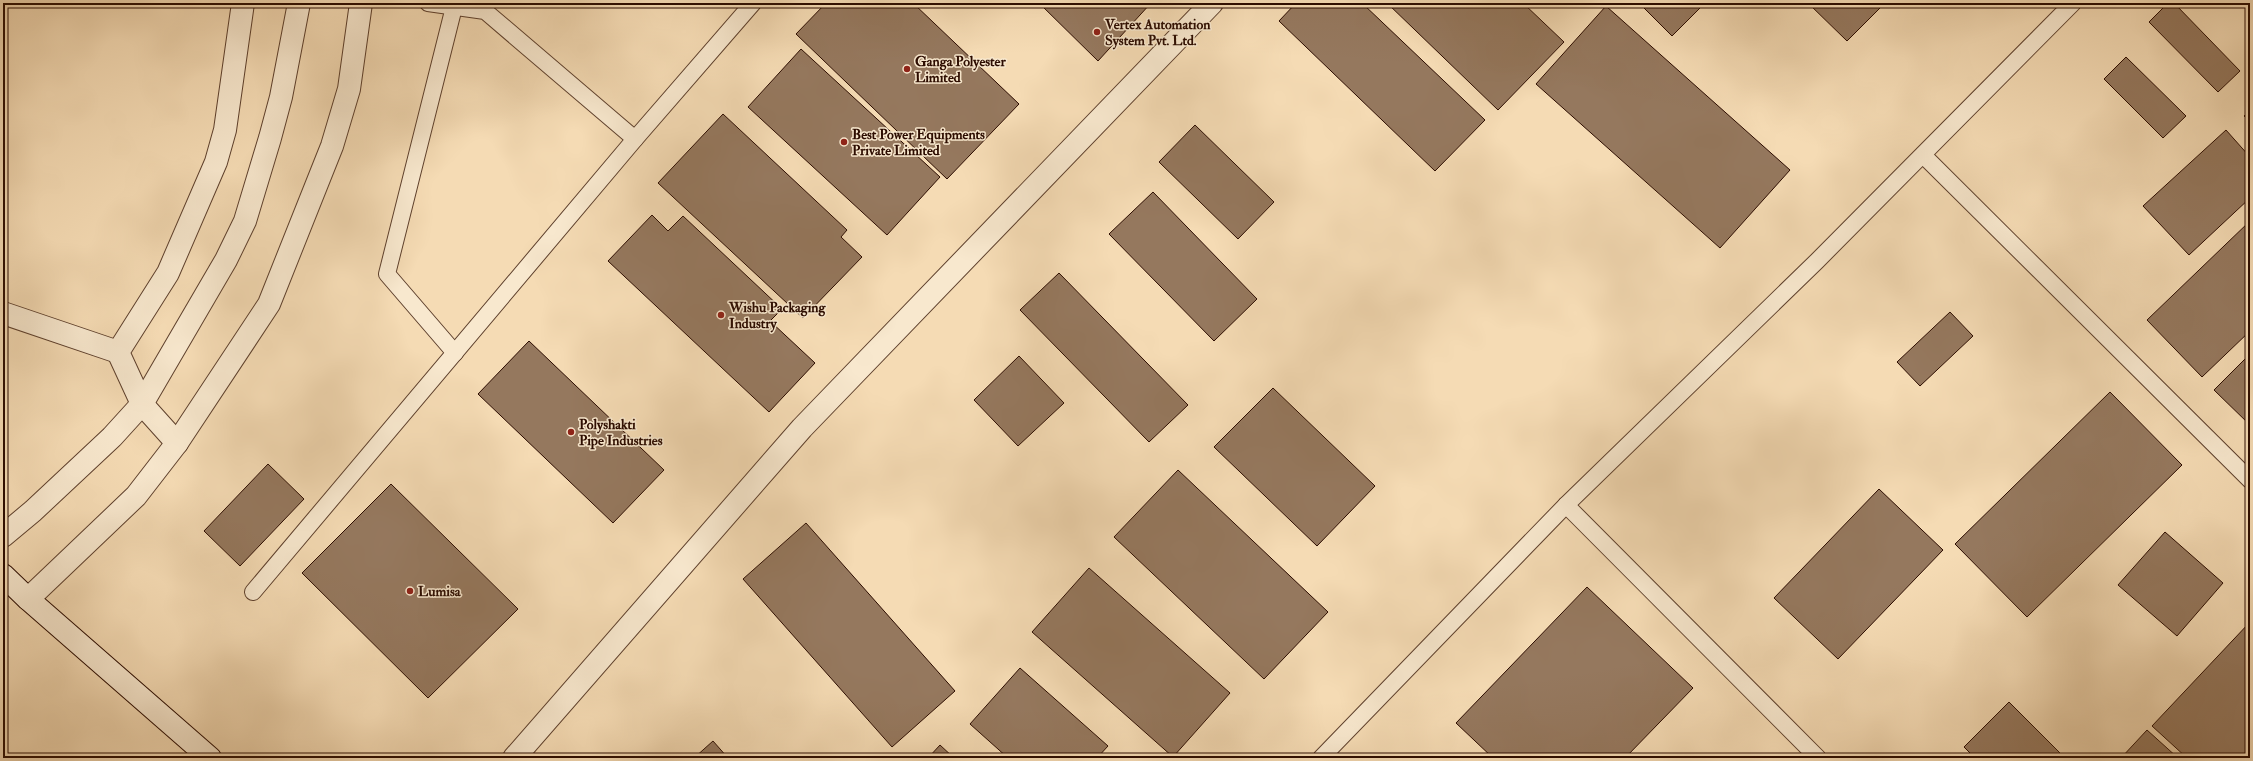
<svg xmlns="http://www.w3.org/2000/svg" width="2253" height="761" viewBox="0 0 2253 761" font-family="'IM FELL Double Pica',serif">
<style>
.building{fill:#95785e;stroke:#2c0c00}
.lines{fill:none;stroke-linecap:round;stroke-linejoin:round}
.service-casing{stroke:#5e402d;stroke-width:18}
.minor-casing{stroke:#5e402d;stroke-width:24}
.secondary-casing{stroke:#2c0c00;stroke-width:24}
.service{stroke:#f8e8ce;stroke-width:16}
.minor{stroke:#f8e8ce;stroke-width:22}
.secondary{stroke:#f8e8ce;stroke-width:22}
.poi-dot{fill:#8f2418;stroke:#f8e8ce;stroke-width:1.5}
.labels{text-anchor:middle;stroke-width:3;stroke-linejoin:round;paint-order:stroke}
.poi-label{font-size:14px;font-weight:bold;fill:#2c0c00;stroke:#f8e8ce;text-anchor:start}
</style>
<rect width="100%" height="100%" fill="#f5dbb4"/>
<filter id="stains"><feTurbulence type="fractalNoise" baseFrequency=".005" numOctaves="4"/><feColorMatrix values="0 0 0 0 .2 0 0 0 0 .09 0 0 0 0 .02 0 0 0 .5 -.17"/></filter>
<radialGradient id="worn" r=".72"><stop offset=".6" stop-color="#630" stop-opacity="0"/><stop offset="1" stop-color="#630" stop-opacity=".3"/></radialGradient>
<g class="building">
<path d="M826,3H913L1019,104L947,179L796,34Z"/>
<path d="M1039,3H1151L1098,61Z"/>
<path d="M1296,3H1362L1485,120L1435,171L1279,21Z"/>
<path d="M1387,3H1523L1564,42L1498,110Z"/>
<path d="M1639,3H1705L1672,36Z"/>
<path d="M1808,3H1885L1847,41Z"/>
<path d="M2168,3H2174L2240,71L2218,92L2149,22Z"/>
<path d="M1606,6L1790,170L1720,248L1536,84Z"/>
<path d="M801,49L940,177L887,235L748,107Z"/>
<path d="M2126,57L2186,116L2163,138L2104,79Z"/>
<path d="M2250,110V122L2244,116Z"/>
<path d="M723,114L847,230L841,237L862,257L803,318L658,183Z"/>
<path d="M1195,125L1274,202L1238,239L1159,162Z"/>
<path d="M2226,130L2250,157V198L2189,255L2143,206Z"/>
<path d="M1153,192L1257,299L1214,341L1109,234Z"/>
<path d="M652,215L668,231L683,216L782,309L770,321L815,363L769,412L608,261Z"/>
<path d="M2250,221V331L2202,377L2147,320Z"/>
<path d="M1059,273L1188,405L1149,442L1020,310Z"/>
<path d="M1950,312L1973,336L1920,386L1897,362Z"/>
<path d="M529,341L664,470L613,523L478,394Z"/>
<path d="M2250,354V425L2214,390Z"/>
<path d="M1019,356L1064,403L1018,446L974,400Z"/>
<path d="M1273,388L1375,486L1317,546L1214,447Z"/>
<path d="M2110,392L2182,465L2027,617L1955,544Z"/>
<path d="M268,464L304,499L240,566L204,531Z"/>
<path d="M1178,470L1328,612L1264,679L1114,537Z"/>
<path d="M391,484L518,609L428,698L302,573Z"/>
<path d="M1879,489L1943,550L1838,659L1774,598Z"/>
<path d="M806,523L955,691L892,747L743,579Z"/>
<path d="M2165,532L2223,583L2177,636L2118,585Z"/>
<path d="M1089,568L1230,693L1173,757L1032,632Z"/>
<path d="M1587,587L1693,688L1625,758H1493L1456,723Z"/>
<path d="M2250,622V758H2187L2152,726Z"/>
<path d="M1020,668L1108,746L1097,758H1008L970,724Z"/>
<path d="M2009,702L2065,758H1975L1964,747Z"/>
<path d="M2147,730L2178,758H2121Z"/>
<path d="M713,741L728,758H694Z"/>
<path d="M940,745L954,758H928Z"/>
</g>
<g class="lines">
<defs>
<g id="service">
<path d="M428,3L485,11L635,139"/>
<path d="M1923,155L2250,480"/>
<path d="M455,353L387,274L455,3"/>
<path d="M1566,505L1818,758"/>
<path d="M253,592L635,139L753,3"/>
<path d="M1321,758L1566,505L1817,261L2073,3"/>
</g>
<g id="minor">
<path d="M3,313L118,352"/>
<path d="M177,443L142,404L118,352L168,273L216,162L225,130L243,3"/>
<path d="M3,536L33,511L112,437L142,404L226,260L245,221L270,138L281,97L299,3"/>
<path d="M28,599L136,496L177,443L269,304L332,146L349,89L361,3"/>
<path d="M514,758L802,428L1212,3"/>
</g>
<path id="secondary" d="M3,575L28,599L210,758"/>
</defs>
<use href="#service" class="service-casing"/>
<use href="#minor" class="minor-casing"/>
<use href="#secondary" class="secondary-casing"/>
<use href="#service" class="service"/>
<use href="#minor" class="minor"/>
<use href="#secondary" class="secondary"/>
</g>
<g class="poi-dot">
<circle cx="1097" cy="32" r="4"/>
<circle cx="907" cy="69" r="4"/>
<circle cx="844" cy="142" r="4"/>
<circle cx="721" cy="315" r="4"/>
<circle cx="571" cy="432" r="4"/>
<circle cx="410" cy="591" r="4"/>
</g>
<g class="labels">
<g class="poi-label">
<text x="1105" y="29">Vertex Automation<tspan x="1105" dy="16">System Pvt. Ltd.</tspan></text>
<text x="915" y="66">Ganga Polyester<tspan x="915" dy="16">Limited</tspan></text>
<text x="852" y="139">Best Power Equipments<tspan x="852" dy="16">Private Limited</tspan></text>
<text x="729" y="312">Wishu Packaging<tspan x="729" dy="16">Industry</tspan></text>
<text x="579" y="429">Polyshakti<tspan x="579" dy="16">Pipe Industries</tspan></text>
<text x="418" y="596">Lumisa</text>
</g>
</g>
<rect width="2253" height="761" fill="none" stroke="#f5dbb4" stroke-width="16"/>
<rect x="4" y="4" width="2245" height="753" fill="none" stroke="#2c0c00" stroke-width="2"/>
<rect x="8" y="8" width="2237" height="745" fill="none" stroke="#2c0c00"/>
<rect width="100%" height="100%" filter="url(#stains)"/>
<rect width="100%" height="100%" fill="url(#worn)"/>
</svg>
